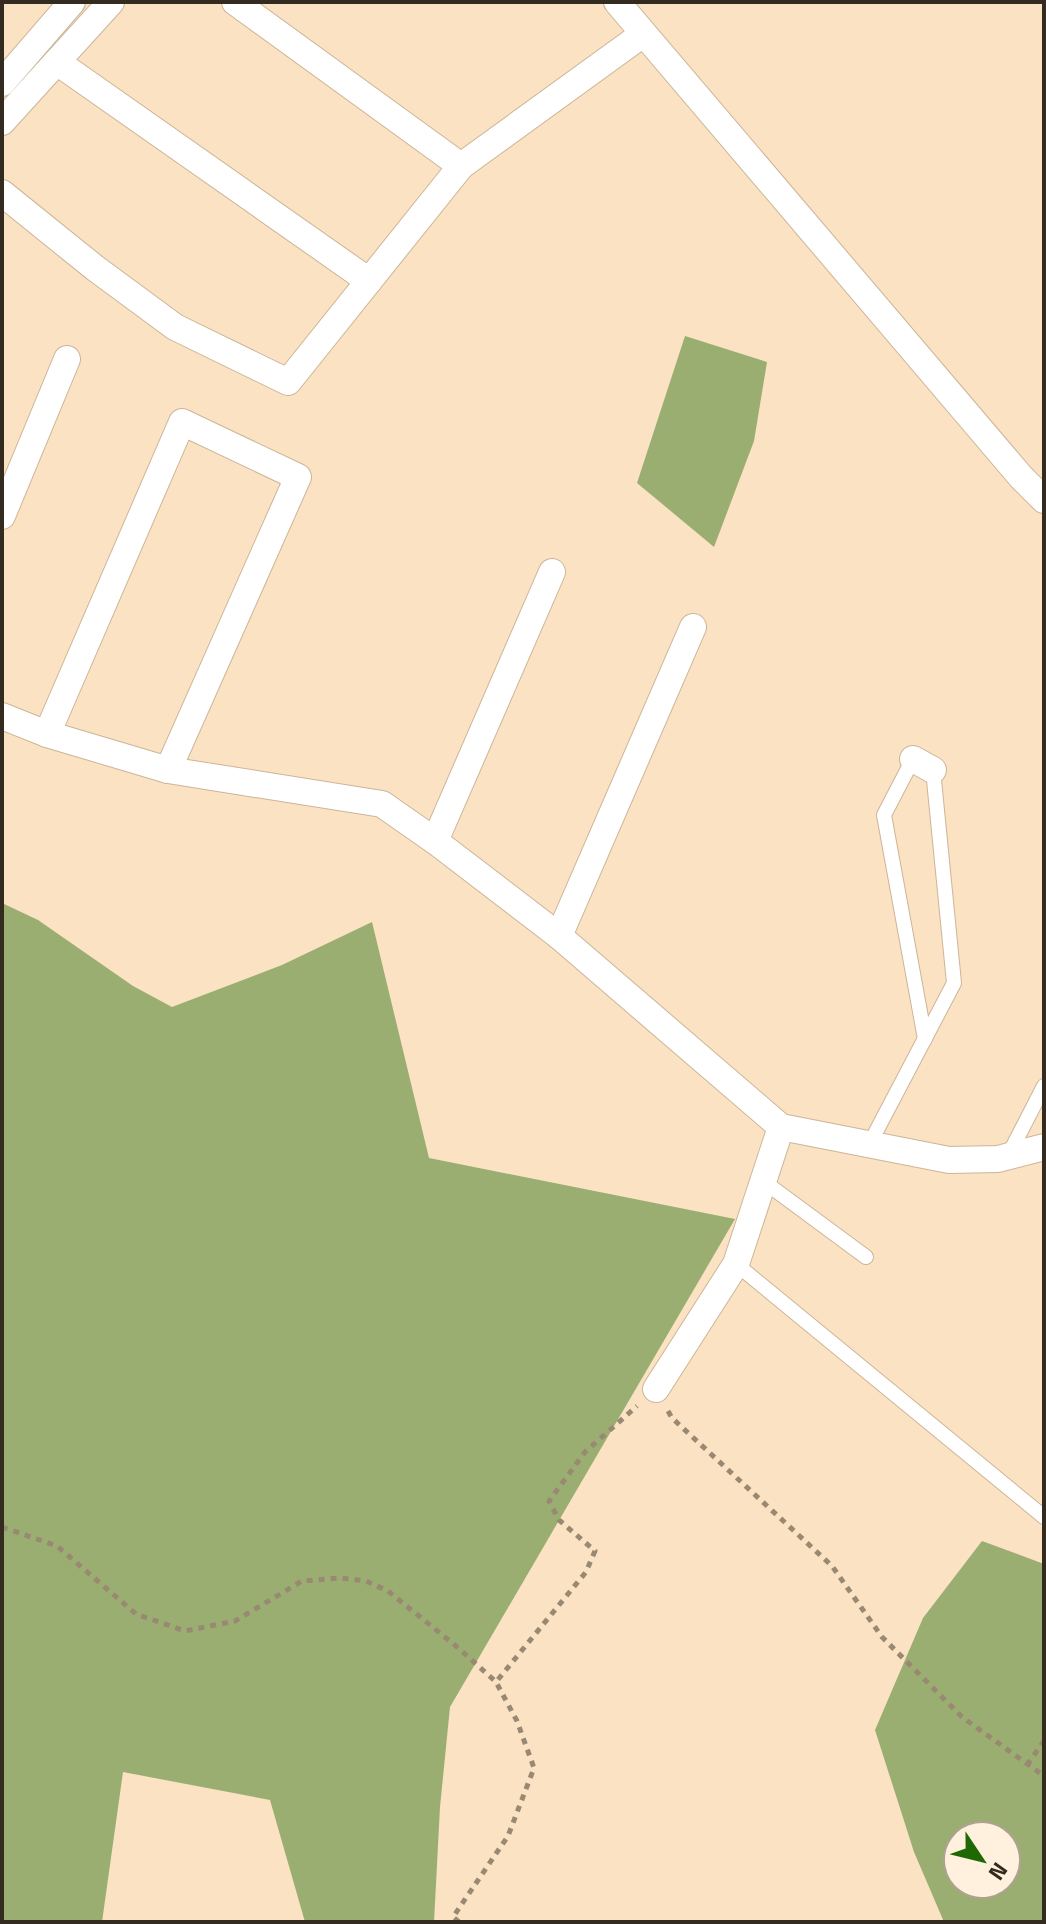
<svg xmlns="http://www.w3.org/2000/svg" width="1046" height="1924" viewBox="0 0 1046 1924" font-family="'Titillium Web',sans-serif">
<style>
.forest{fill:#9aae71;fill-rule:evenodd}
.lines{fill:none;stroke-linecap:round;stroke-linejoin:round}
.service-casing{stroke:#ccb598;stroke-width:16}
.minor-casing{stroke:#ccb598;stroke-width:28}
.path{stroke:#998973;stroke-width:5;stroke-dasharray:6 6;stroke-linecap:butt}
.service{stroke:#fff;stroke-width:14}
.minor{stroke:#fff;stroke-width:26}
</style>
<rect width="100%" height="100%" fill="#fae2c3"/>
<g class="forest">
<path d="M685,336L767,362L754,441L714,547L637,483Z"/>
<path d="M2,903L38,920L133,986L172,1007L282,965L372,922L429,1158L735,1219L450,1707L440,1807L434,1922H305L270,1800L123,1772L102,1922H2Z"/>
<path d="M982,1541L1044,1564V1922H944L914,1852L875,1730L923,1618ZM958,1836H1006V1884H958Z"/>
</g>
<g class="lines">
<defs>
<g id="service">
<path d="M913,759L884,815L925,1039"/>
<path d="M869,1145L954,983L933,770"/>
<path d="M1008,1156L1044,1086"/>
<path d="M763,1181L866,1257"/>
<path d="M736,1264L1044,1517"/>
</g>
<g id="minor">
<path d="M235,2L461,166"/>
<path d="M617,2L1021,477L1044,500"/>
<path d="M57,62L369,281"/>
<path d="M2,83L72,2"/>
<path d="M2,122L111,2"/>
<path d="M2,193L95,268L175,327L288,382L461,166L643,34"/>
<path d="M2,516L67,359"/>
<path d="M2,716L47,734L168,770L382,804L435,841L559,936L781,1127L949,1160L998,1159L1044,1147"/>
<path d="M47,734L182,422L298,477L168,770"/>
<path d="M913,759L933,770"/>
<path d="M435,841L552,572"/>
<path d="M559,936L693,627"/>
<path d="M656,1389L736,1264L781,1127"/>
</g>
</defs>
<use href="#service" class="service-casing"/>
<use href="#minor" class="minor-casing"/>
<g class="path">
<path d="M668,1411L672,1418L832,1566L882,1637L962,1717L1044,1776"/>
<path d="M2,1527L57,1546L136,1614L185,1631L235,1621L302,1581L340,1578L366,1581L388,1591L456,1646L496,1682"/>
<path d="M1027,1765L1044,1741"/>
<path d="M459,1922L453,1917L508,1836L534,1768L517,1721L496,1682L586,1572L595,1551L559,1520L549,1501L585,1452L637,1406"/>
</g>
<use href="#service" class="service"/>
<use href="#minor" class="minor"/>
</g>
<rect width="1046" height="1924" fill="none" stroke="#342b20" stroke-width="8"/>
<g transform="translate(982 1860) rotate(125)"><circle r="38" fill="#fff1de" stroke="#aea292" stroke-width="2"/>
<path d="M0-6L14 30L0 20L-14 30Z" fill="#1e6906"/>
<text y="-12" font-size="22" font-weight="bold" text-anchor="middle" fill="#342b20">N</text>
</g>
</svg>
